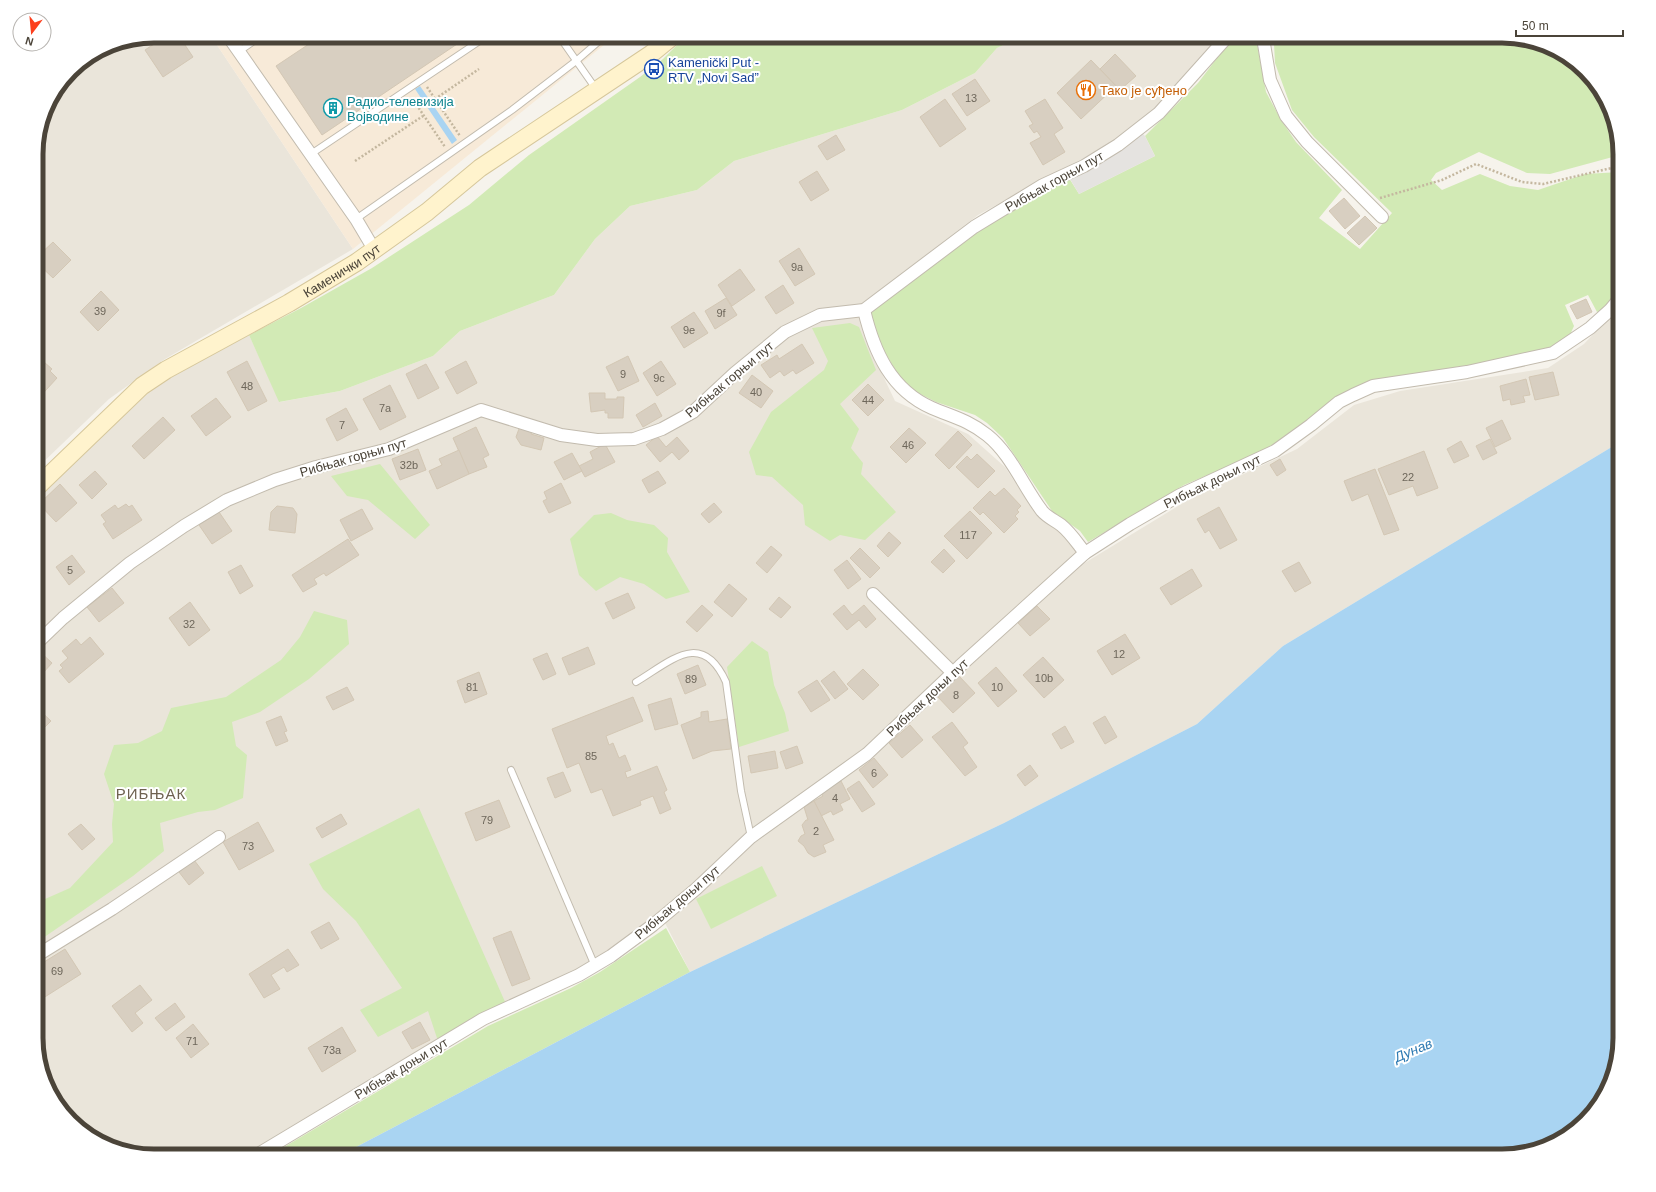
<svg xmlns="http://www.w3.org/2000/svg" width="1656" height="1192" viewBox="0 0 1656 1192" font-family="Helvetica,sans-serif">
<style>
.residential{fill:#eae5da}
.commercial{fill:#f7ead8}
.green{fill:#d2eab5}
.parking{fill:#e5e3e0}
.water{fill:#a9d4f2}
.building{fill:#d8cfc1;stroke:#d3c7b4}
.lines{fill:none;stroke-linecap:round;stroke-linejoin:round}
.service-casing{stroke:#c2bbae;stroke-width:8}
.minor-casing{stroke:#c2bbae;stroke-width:14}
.secondary-casing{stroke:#d6c79b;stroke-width:19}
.path{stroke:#c4b79f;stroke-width:2.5;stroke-dasharray:2 2;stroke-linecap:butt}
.service{stroke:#fff;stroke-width:6}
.minor{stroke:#fff;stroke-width:12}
.secondary{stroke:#fff3cd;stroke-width:17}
.labels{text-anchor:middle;stroke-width:4;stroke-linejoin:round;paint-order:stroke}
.number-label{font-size:11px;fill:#6e675b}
.transit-label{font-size:13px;fill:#164399;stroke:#fff;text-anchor:start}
.food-label{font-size:13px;fill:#c56008;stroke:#fff;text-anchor:start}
.culture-label{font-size:13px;fill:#0d838f;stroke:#fff;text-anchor:start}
.street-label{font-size:13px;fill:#4b4439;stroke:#fff}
.water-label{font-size:14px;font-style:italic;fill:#2e7ab2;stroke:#fff}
.quarter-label{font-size:15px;letter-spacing:1px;fill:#6e6250;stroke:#fff}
.rim{fill:none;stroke:#4b4439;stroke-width:5}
</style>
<rect width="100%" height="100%" fill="#f6f3ec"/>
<g class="residential">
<path d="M154,36H211L353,249L165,359L109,399L36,469V146L45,108L71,70L109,45Z"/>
<path d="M1022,36H1219L1163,102L1113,142L978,215L860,305L875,359L895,401L968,434L1005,467L1035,513L1066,535L1076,552L1078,567L1188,500L1297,449L1354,405L1400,391L1548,368L1584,344L1620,306V442L1283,646L1197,724L1004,823L690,972L660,913L585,968L244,1156H153L116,1150L82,1132L48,1091L36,1046V498L51,482L158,384L249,335L280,402L340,391L433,356L460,331L554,295L595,239L630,206L697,190L734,161L902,110L975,73L997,48Z"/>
</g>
<path class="commercial" d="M211,36H615L353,249Z"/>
<g class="green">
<path d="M686,36H1022L997,48L975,73L902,110L734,161L697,190L630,206L595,239L554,295L460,331L433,356L340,391L279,402L249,335L301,308L372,268L469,205L529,155L640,77L663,59Z"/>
<path d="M1234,36H1248L1257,44L1266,92L1281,120L1296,142L1342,190L1319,218L1360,249L1392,213L1314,137L1292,110L1275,63L1274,44L1277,36H1503L1540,42L1574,60L1608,101L1620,155L1550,174L1527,173L1479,152L1436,173L1431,180L1442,190L1480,174L1510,186L1538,190L1585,174L1620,172V289L1602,310L1597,312L1588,295L1565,305L1574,326L1569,337L1548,349L1467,368L1377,381L1287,438L1250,457L1184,485L1088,542L1080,531L1052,511L1003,438L987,423L975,415L936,402L916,392L902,381L884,351L872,320L871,312L974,234L1016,206L1069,178L1079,194L1155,156L1145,136L1198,83Z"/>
<path d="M850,323L859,327L876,370L840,404L859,429L851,448L863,463L861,474L896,512L865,540L840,535L830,541L805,525L803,505L772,477L756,475L749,452L771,412L824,370L828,361L812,328Z"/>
<path d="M380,464L430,525L415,539L368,500L347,496L331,476Z"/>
<path d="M611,513L627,520L654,525L668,538L667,552L690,592L666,599L644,584L620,577L596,591L579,575L570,539L594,515Z"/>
<path d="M314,611L347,620L349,644L309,679L260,712L232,722L236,746L247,755L243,798L215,810L198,812L160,823L164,851L133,876L43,938L36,931V903L70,888L113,842L112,824L114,804L104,774L114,745L138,743L162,731L171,708L226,697L281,660L300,637Z"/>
<path d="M752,641L768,652L774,685L785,713L789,731L739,747L727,667Z"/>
<path d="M419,808L506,1004L438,1041L428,1011L378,1037L360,1010L402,988L356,921L323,889L309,864Z"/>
<path d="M762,866L777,896L711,929L696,899Z"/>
<path d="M666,928L690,972L339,1156H269L488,1026L571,988L600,972Z"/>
</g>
<path class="parking" d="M1139,130L1145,136L1155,156L1079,194L1067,174Z"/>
<g class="water">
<path d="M420,86L457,140L452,144L415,89Z"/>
<path d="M1620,442V1039L1614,1076L1596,1110L1555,1144L1502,1156H339L690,972L1004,823L1197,724L1283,646Z"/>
</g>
<g class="building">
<path d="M166,36H179L193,57L163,77L145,50Z"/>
<path d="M321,36H469L322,135L276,66Z"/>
<path d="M1115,54L1136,76L1120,90L1100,69Z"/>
<path d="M1091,60L1116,86L1081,119L1057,93Z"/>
<path d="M975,79L990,101L967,116L952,94Z"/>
<path d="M945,99L966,129L940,147L920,117Z"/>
<path d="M1045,99L1063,128L1054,134L1065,152L1043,165L1030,143L1041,137L1037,131L1034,133L1029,126L1033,124L1025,111Z"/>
<path d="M836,135L845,150L827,160L818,146Z"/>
<path d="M817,171L829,190L811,201L799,182Z"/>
<path d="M1344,198L1360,216L1345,229L1329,211Z"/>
<path d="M1365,216L1377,228L1359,245L1347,233Z"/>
<path d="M53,242L71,260L53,278L36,262V258Z"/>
<path d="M799,248L815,274L795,286L779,261Z"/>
<path d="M740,269L755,290L732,306L718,285Z"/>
<path d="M783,285L794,303L776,314L765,297Z"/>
<path d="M101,291L119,310L98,331L80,312Z"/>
<path d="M726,298L737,315L715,329L705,311Z"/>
<path d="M1586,299L1592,312L1577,319L1570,306Z"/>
<path d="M694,312L708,333L684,348L671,327Z"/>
<path d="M802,344L814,363L796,374L793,370L784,376L780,371L770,378L761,365L777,355L779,359Z"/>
<path d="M628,356L639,381L618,391L606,367Z"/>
<path d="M36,359L42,364L44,362L52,369L50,371L57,378L36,401Z"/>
<path d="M247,361L267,401L248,411L227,372Z"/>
<path d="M466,361L477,383L457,394L445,372Z"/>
<path d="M661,361L676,384L657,396L643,373Z"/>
<path d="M426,364L439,388L418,399L406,374Z"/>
<path d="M1553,372L1559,395L1535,400L1529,377Z"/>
<path d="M752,375L773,391L761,408L739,393Z"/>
<path d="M1526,379L1530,395L1523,396L1525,402L1511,405L1510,399L1503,401L1500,386Z"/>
<path d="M868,384L884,400L868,416L852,400Z"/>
<path d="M390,385L406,417L380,430L363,399Z"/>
<path d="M589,393H605V399H617V397H624L623,418H608V413H605V410L591,412Z"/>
<path d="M216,398L231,417L206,436L191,416Z"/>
<path d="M655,403L662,416L643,427L636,415Z"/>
<path d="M346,408L358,430L337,441L326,419Z"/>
<path d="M163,417L175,430L144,459L132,446Z"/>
<path d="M1502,420L1511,439L1495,447L1486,428Z"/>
<path d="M520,426L533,430L531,434L544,438L541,450L521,445L516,437Z"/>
<path d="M476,427L489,455L483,458L487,467L469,474L453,438Z"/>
<path d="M909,428L926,443L906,463L890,447Z"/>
<path d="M958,431L972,445L949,469L935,455Z"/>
<path d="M657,436L666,447L677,437L689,451L679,460L672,452L660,462L646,445Z"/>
<path d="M1490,439L1497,453L1483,460L1476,446Z"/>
<path d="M1461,441L1469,456L1454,463L1447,449Z"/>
<path d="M605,444L615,462L585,477L579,466L593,459L590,452Z"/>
<path d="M418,449L426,470L400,480L392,459Z"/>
<path d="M459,450L469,474L437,489L429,471L442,465L439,459Z"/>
<path d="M1424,451L1438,488L1417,496L1413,486L1389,495L1378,469Z"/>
<path d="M572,453L582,471L564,480L554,462Z"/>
<path d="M977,454L995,471L978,488L956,467L967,456L971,460Z"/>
<path d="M1280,459L1286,470L1277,476L1270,465Z"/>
<path d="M1375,469L1399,530L1384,535L1368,494L1352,501L1344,481Z"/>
<path d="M95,471L107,484L92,499L79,485Z"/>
<path d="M658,471L666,483L649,493L642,480Z"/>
<path d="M561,483L571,503L549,513L543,501L547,499L544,492Z"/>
<path d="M60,484L77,503L56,522L39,504Z"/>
<path d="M1004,488L1021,506L1017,510L1019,512L1015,516L1018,519L1004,533L983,512L980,515L973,508L990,491L995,496Z"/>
<path d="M714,503L722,512L709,523L701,514Z"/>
<path d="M126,504L129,507L132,505L142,520L113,539L103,524L106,522L101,515L115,505L118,509Z"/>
<path d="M277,506L293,508L297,514L295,533L269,530L271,512Z"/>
<path d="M1219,507L1237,540L1220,549L1209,530L1205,533L1197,519Z"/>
<path d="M362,509L373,529L351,541L340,520Z"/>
<path d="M970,511L992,533L967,559L944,536Z"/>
<path d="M219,512L232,531L212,544L199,525Z"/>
<path d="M889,532L901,543L888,557L877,546Z"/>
<path d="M348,539L359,555L326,576L324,573L314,579L317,584L303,592L292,575Z"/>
<path d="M771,546L782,555L767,573L756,563Z"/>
<path d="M860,548L880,568L870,578L850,558Z"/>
<path d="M944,549L955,561L943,573L931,562Z"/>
<path d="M72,555L85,572L69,585L56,567Z"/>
<path d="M847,560L861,579L848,589L834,570Z"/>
<path d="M1299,562L1311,583L1295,592L1282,571Z"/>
<path d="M241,565L253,586L240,594L228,572Z"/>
<path d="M1192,569L1202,586L1171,605L1160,588Z"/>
<path d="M729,584L747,599L732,617L714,602Z"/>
<path d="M112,588L124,603L99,622L87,607Z"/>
<path d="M628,593L635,608L613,619L605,603Z"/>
<path d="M779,597L791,607L781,618L769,609Z"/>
<path d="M190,602L210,630L189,646L169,618Z"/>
<path d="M702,605L713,615L697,632L686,622Z"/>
<path d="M844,605L852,615L864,605L876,619L866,628L859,620L847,630L833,614Z"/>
<path d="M1037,606L1050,619L1030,636L1018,623Z"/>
<path d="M1125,634L1140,658L1112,675L1097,651Z"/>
<path d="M90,637L104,654L69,683L59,671L63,668L60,665L68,658L62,651L76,639L81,645Z"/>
<path d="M588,647L595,664L569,675L562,658Z"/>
<path d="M39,651L52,663L42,674L36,668V653Z"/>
<path d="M547,653L556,674L543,680L533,659Z"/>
<path d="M1043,657L1064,680L1044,698L1023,675Z"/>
<path d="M698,665L706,685L685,694L677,674Z"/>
<path d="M996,667L1017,691L998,707L978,683Z"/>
<path d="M863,669L879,685L863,700L847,684Z"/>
<path d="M834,671L848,689L835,699L821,681Z"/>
<path d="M479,672L487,694L465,703L457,681Z"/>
<path d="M959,676L975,693L953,713L937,696Z"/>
<path d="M817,680L830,700L811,712L798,692Z"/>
<path d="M347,687L354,700L333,710L326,697Z"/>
<path d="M633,697L643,721L606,736L609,745L613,743L619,758L625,755L631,770L625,772L627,778L657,766L667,790L664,792L671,809L660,814L653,796L640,801L641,805L613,816L602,789L591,793L579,763L567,768L552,729Z"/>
<path d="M671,698L678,724L655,730L648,705Z"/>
<path d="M36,707L51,721L36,736Z"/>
<path d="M708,711L709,722L727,719L731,749L712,751L693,759L681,725L701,717V712Z"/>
<path d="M281,716L287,731L284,732L288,741L276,746L266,722Z"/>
<path d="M1105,716L1117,737L1105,744L1093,723Z"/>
<path d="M952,722L968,743L963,747L977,767L965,776L932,737Z"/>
<path d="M910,725L923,740L902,758L889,743Z"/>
<path d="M1065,726L1074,742L1061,749L1052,734Z"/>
<path d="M797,746L803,763L786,769L780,752Z"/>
<path d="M775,751L778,768L751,773L748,756Z"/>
<path d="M874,758L888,775L873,788L859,770Z"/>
<path d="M1030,765L1038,776L1025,786L1017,775Z"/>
<path d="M563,772L571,791L555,798L547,778Z"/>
<path d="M841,781L850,799L840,804L843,810L833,815L831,811L821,816L814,801L823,796L820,792Z"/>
<path d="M859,781L875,804L862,812L847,789Z"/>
<path d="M499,800L510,827L476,841L465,813Z"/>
<path d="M814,801L834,840L823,845L826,852L814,857L808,853L804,846L798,841L801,836L805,834L802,825L806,820H808L804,807Z"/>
<path d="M341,814L347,824L322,838L316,828Z"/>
<path d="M258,822L274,851L239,870L223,842Z"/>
<path d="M81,824L95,839L82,850L68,834Z"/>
<path d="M194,860L204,873L189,885L179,872Z"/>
<path d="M329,922L339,939L321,949L311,932Z"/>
<path d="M511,931L530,979L512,986L493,938Z"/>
<path d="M65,949L81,974L40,1000L36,994V967Z"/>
<path d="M288,949L299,965L287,972L284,967L271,975L280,989L264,998L249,974Z"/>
<path d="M140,985L152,1000L135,1013L143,1023L132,1032L112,1006Z"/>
<path d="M175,1003L185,1017L166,1031L155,1018Z"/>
<path d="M420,1022L430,1040L412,1049L402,1032Z"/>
<path d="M193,1024L209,1044L191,1058L176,1038Z"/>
<path d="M342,1027L356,1051L322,1072L308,1048Z"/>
</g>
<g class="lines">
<defs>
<g id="service">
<path d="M528,36L529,38"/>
<path d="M559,36L596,89"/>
<path d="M238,52L261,36"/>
<path d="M311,154L487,36"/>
<path d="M356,219L512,110L576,61L605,36"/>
<path d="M636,682C671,661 702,629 726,682L741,791L751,837"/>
<path d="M511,770L595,966"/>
</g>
<g id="minor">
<path d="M228,36L356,219L375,251"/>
<path d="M1267,36L1264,44L1270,80L1286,116L1307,142L1382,217"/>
<path d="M864,310C874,352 891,390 932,408C953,417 968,420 987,435C1011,454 1023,486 1042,511C1047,517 1054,520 1061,525C1071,533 1077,543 1085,553"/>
<path d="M873,594L953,673"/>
<path d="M36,644L63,618L130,563L184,526L227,500L275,480L316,467L389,449L481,410L561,435L597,440L634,439L662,429L693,412L735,373L785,332L820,315L864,310L974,227L1043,185L1084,166L1118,145L1159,113L1228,36"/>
<path d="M36,956L112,909L219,837"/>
<path d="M255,1156L483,1019L579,975L611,956L653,925L696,889L751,837L867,754L960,666L1085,553L1130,524L1180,495L1275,451L1311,425L1339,402L1353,395L1373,386L1467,372L1553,353L1590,328L1610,310L1620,298"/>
</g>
<g id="secondary">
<path id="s1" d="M36,488L142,386L166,370L289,303L357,262L427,212L480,168L651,54L673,36"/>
</g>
</defs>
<use href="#service" class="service-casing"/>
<use href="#minor" class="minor-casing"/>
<use href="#secondary" class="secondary-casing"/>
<g class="path">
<path d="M427,87L460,136"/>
<path d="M412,98L445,147"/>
<path d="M435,99L479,69"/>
<path d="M355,161L423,116"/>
<path d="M1380,198L1442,180L1476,164L1522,182L1543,184L1620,166"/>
</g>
<use href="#service" class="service"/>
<use href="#minor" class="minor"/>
<use href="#secondary" class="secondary"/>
</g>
<defs>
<symbol id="bus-ring" viewBox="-11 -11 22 22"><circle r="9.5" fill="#fff" stroke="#1a4fb4" stroke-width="1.5"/><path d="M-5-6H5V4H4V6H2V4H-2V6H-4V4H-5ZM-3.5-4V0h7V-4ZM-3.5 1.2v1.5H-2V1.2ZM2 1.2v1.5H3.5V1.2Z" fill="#1a4fb4"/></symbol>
<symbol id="restaurant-ring" viewBox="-11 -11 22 22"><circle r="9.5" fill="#fff" stroke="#e8710a" stroke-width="1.5"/><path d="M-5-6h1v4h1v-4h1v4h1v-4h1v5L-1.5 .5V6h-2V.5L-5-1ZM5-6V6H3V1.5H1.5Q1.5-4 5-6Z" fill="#e8710a"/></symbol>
<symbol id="building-ring" viewBox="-11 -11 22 22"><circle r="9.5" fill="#fff" stroke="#0f9aa8" stroke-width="1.5"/><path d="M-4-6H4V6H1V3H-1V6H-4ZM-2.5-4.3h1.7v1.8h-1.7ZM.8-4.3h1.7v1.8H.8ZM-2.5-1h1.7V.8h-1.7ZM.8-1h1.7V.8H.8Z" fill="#0f9aa8"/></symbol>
</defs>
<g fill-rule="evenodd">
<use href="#bus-ring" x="643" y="58" width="22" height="22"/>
<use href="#restaurant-ring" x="1075" y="79" width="22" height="22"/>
<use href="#building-ring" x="322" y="97" width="22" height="22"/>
</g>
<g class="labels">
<g class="number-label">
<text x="971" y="102">13</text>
<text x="797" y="271">9a</text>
<text x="100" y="315">39</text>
<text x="721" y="317">9f</text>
<text x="689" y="334">9e</text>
<text x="623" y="378">9</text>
<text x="659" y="382">9c</text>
<text x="247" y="390">48</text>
<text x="756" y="396">40</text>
<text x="868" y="404">44</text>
<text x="385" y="412">7a</text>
<text x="342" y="429">7</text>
<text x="908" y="449">46</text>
<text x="409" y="469">32b</text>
<text x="1408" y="481">22</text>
<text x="968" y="539">117</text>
<text x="70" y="574">5</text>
<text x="189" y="628">32</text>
<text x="1119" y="658">12</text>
<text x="1044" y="682">10b</text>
<text x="691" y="683">89</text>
<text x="472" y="691">81</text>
<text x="997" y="691">10</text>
<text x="956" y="699">8</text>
<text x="591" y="760">85</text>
<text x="874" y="777">6</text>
<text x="835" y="802">4</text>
<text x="487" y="824">79</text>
<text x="816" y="835">2</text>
<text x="248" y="850">73</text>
<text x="57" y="975">69</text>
<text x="192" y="1045">71</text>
<text x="332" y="1054">73a</text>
</g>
<g class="transit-label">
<text x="668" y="67">Kamenički Put -<tspan x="668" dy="15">RTV „Novi Sad”</tspan></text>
</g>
<g class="food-label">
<text x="1100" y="95">Тако је суђено</text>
</g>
<g class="culture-label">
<text x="347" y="106">Радио-телевизија<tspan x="347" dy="15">Војводине</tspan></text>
</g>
<g class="street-label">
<text transform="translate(1054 181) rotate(-29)" y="5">Рибњак горњи пут</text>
<text dy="5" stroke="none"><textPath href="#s1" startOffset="378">Каменички пут</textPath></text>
<text transform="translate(729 379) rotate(-40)" y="5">Рибњак горњи пут</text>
<text transform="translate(353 457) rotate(-16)" y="5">Рибњак горњи пут</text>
<text transform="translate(1212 481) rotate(-26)" y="5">Рибњак доњи пут</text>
<text transform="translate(927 697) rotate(-43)" y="5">Рибњак доњи пут</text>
<text transform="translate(677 902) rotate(-40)" y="5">Рибњак доњи пут</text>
<text transform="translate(401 1068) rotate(-31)" y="5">Рибњак доњи пут</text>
</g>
<g class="water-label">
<text transform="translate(1413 1050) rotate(-23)" y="5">Дунав</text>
</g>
<g class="quarter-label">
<text x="151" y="799">РИБЊАК</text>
</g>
</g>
<path d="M0 0H1656V1192H0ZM154 43H1502A111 111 0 0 1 1613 154V1038A111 111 0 0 1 1502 1149H154A111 111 0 0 1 43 1038V154A111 111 0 0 1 154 43Z" fill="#fff" fill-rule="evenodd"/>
<path class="rim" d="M154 43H1502A111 111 0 0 1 1613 154V1038A111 111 0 0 1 1502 1149H154A111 111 0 0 1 43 1038V154A111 111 0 0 1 154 43Z"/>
<g transform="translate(32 32) rotate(196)"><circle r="19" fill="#ffffff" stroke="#b7b4b0"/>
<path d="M0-3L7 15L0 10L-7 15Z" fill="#fc3f1d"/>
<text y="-6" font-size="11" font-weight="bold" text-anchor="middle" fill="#4b4439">N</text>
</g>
<path d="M1516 30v6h107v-6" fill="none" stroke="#4b4439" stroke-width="2"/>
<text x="1522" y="30" font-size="12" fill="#4b4439" stroke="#ffffff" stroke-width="3" paint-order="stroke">50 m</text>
</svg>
